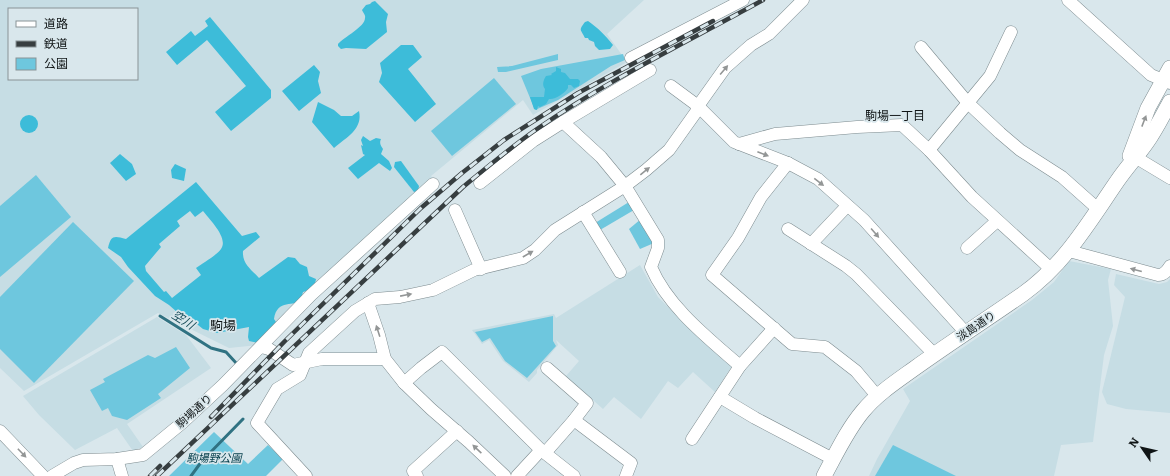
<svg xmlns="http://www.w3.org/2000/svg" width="1170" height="476" viewBox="0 0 1170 476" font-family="Literata,'Noto Sans JP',serif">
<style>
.built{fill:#c6dde4;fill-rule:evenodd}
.green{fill:#6ec7de}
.forest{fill:#3dbcd9;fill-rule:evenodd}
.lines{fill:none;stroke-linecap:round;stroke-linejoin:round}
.stream{stroke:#307282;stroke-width:3}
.minor-casing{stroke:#7d8b8f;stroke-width:13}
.major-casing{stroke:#7d8b8f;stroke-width:16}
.minor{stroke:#fff;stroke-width:12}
.major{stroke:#fff;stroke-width:15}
.rail-casing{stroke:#373e40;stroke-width:4.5}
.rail{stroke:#d9e7ec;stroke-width:3;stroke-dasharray:9;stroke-linecap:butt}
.oneway{fill:#939696}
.labels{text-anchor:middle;stroke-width:3.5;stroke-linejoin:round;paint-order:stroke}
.street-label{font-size:11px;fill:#101516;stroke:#d9e7ec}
.park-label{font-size:11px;font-style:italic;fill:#023c49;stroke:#d9e7ec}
.neighbourhood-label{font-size:12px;fill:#101516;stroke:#d9e7ec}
.water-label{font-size:12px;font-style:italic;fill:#194d5a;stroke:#d9e7ec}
.quarter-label{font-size:13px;fill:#101516;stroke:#d9e7ec}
</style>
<rect width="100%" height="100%" fill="#d9e7ec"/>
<g class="built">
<path d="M0,0H644L607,34L627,62L533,115L523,100L431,176L438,185L268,344L229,348L158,313L24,391L0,368ZM9,9H137V79H9Z"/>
<path d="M1069,261L1111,269L1108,280L1113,326L1104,355L1093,442L1061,445L1054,476H869L877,459L910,401L903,389L1032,300L1054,282Z"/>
<path d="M640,265L658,297L676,315L732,366L715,392L693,372L678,388L668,381L641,419L614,397L603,409L566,376L579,361L556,340L558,345L537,370V373L529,382L503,361L489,340L482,344L472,330L554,314L556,318Z"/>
<path d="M1116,274L1159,284L1167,282L1170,279V413L1126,409L1107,404L1102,392L1125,297L1114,285Z"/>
<path d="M157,317L186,335L211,368L127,424L143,447L133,451L117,428L75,450L39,415L23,396Z"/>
</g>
<g class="green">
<path d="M558,54V60L506,72H498L497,67L512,66Z"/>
<path d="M623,54L625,60L611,66L558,100L535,110L521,76L541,69Z"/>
<path d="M494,78L516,104L452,156L431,131Z"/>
<path d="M36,175L71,217L0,277V206Z"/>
<path d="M629,202L634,210L600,230L595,223Z"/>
<path d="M641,219L654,243L640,249L629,229Z"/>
<path d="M73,222L134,281L34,383L0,349V297Z"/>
<path d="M553,316V341L556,346L527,378L505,361L490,338L482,342L475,332Z"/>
<path d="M176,347L190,368L158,394L161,398L127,420L112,416L108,408L102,411L90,390L105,382L103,379L148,355L155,358Z"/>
<path d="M214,432L248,464L268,445L283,459L266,476H169Z"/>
<path d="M893,445L956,476H875Z"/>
</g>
<g class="forest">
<path d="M375,1L388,14L386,22L387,32L366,49L346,48L341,49L338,46V44C344,37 365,27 365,18C366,15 363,13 362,10L366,5L370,4L372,2Z"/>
<path d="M210,17L271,90V98L231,131L215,112L246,86L207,40L177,65L166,52L191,31L195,36L208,26L205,21Z"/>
<path d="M588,21C597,27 607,37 613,45L610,49L599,50L595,46L594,42L589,40L588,38H585C581,29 578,31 585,22Z"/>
<path d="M401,45H413L422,57L408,69L436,104L415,122L379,82L382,73L380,63Z"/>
<path d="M314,65L320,72L318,81L321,93L299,111L282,91Z"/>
<path d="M556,67L561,69V72L565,73L570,79H578L580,81L579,86L574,88L571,85H568V88C565,93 555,100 549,99L546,104L540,107L538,106L537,110L534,109L530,97H544L545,89C542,85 543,81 546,76L552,75L551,74L556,71Z"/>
<path d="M318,102L334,110L341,116H352L359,111C363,129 347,137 334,148L312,122Z"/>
<circle cx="29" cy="124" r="9"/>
<path d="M363,136L370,141L376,138L381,139C379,143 381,146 383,149L381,154L389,161L392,168L390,171L379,163L358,179L348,168L365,155L363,154L361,145L363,146L361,140Z"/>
<path d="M120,154L132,164L136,174L126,181L110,163Z"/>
<path d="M401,161L419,186L418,191L414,192L394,167L395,162Z"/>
<path d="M175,164L186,169L184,181L172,178L171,170Z"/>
<path d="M196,182L242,236L256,232L260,237L243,251C242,264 251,269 259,278L288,257L295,258L300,264L307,267L309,276L316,279C315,287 310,290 303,292C302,295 302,297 301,299C295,308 277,298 274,319L276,322L258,343L249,341L248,337L249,327L217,333L203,329L198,325L186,320L169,305L155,296L128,267L121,257L108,248C111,235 114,236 126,239ZM190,211L195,217L203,211C209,219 229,238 221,249C218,254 202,264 196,268L201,275L172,298L166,291L164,292L146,271L145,266L161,247L159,244L180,226L177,221Z"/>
</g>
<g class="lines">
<g class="stream">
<path d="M160,316L211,348L226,352L237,364"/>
<path d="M191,476L202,461L243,419"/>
</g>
<defs>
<g id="minor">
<path d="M1068,0L1151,75L1170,83"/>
<path d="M921,47L968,103L1000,133L1020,150L1062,177L1098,209"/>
<path d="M631,58L743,0"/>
<path d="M671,86L698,106L734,142L788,163L818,179L864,220L966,333"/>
<path d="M563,122L601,157L625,186L658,240V248L651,267C668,307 708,338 740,366"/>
<path d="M739,144L775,134L857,127L902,125L929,150L972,197L1052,270"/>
<path d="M929,150L990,76L1011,32"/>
<path d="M1135,157L1170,178"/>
<path d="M788,163L761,197L738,238L712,275L792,344L825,347L856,371L878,397"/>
<path d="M480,183L533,141L563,122L650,70"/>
<path d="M455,210L481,269"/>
<path d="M583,212L620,272"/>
<path d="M788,229L846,266L856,274L934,354"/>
<path d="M811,244L847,206"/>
<path d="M967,248L997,221"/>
<path d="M1069,251L1158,275C1164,275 1167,271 1170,266"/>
<path d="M368,303L379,335L385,359L404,383L431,409L469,442L505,476"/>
<path d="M261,347L269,349L293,365L322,359H385"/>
<path d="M547,368L587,403L574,420"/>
<path d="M404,383L421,368L442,352L541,450L574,476"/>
<path d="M720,397L755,418L833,459"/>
<path d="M0,431L43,476"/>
<path d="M692,439L740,366L774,328"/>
<path d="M545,453L574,420L631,463L626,476"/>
<path d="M117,459L122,476"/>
<path d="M52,476L74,463L83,460L117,459L143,455L182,423L223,385L311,295L433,184"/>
<path d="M306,476L257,423L277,389L300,375L309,353L355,311L375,299L400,297L433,290L474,270L523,258L535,250L555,230L625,186L646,170L669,150L696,112L698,106L725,68L751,45L769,34L803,0"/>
<path d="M417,476L413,471L457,431"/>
<path d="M517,476L541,450"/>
</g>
<g id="major">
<path d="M1130,156L1148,108L1170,68"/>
<path d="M824,476C836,454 847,430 863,411C877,394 897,381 915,368C950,343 987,319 1023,294C1065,264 1089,222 1118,180C1127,167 1138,155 1147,142C1156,129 1163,115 1170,102"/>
</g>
</defs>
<use href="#minor" class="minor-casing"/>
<use href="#major" class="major-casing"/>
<use href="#minor" class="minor"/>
<use href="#major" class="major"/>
<defs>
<g id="rail">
<path d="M211,417L285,341L421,208L462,173L504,140L578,93L713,21"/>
<path d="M150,476L160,466"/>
<path d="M157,476L463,187C487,167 511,147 537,129C608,80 687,42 763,0"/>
</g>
</defs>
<use href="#rail" class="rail-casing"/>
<use href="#rail" class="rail"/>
</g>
<defs><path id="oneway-solid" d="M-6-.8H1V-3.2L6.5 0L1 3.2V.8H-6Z"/></defs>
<g class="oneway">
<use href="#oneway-solid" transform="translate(724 70) rotate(-50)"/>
<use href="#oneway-solid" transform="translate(1144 121) rotate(-69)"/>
<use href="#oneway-solid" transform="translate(763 154) rotate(21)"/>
<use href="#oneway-solid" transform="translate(645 171) rotate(-39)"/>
<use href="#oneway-solid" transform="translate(819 182) rotate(38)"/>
<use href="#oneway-solid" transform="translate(875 233) rotate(49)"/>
<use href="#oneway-solid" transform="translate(528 254) rotate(-30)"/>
<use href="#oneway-solid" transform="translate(1136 270) rotate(-165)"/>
<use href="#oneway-solid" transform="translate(406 295) rotate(-11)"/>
<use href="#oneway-solid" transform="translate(378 331) rotate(-108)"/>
<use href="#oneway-solid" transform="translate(477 449) rotate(-137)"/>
<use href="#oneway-solid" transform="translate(22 453) rotate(46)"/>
</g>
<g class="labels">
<g class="street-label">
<text transform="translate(976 326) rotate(-34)" y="4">淡島通り</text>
<text transform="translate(194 411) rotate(-42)" y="4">駒場通り</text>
</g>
<g class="park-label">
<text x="214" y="462">駒場野公園</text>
</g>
<g class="neighbourhood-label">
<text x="895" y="120">駒場一丁目</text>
</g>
<g class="water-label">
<text transform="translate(183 320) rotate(32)" y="4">空川</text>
</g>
<g class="quarter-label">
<text x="223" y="330">駒場</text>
</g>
</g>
<rect x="8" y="8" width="130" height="72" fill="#d9e7ec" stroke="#899396"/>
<rect x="16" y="21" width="20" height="6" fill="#ffffff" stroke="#899396"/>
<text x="44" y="28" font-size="12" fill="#101516">道路</text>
<rect x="16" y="41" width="20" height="6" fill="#373e40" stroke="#899396"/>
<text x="44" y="48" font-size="12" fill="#101516">鉄道</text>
<rect x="16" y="58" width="20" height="12" fill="#6ec7de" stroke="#899396"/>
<text x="44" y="68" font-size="12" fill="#101516">公園</text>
<g transform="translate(1142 448) rotate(304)" stroke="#d9e7ec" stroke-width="3" paint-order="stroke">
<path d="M0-3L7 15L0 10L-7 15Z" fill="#101516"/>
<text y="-6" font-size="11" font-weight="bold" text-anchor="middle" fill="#101516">N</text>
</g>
</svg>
